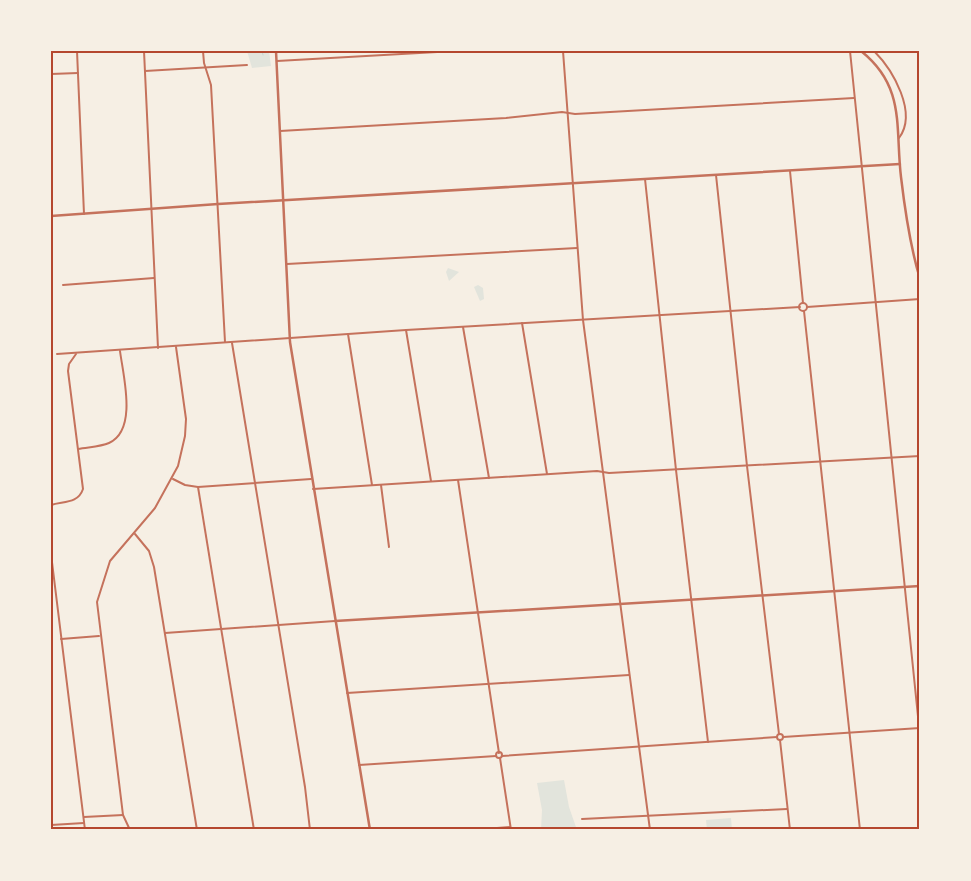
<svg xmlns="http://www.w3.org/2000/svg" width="971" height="881" viewBox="0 0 971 881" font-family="'Archivo Narrow',sans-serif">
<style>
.green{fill:#e2e4dc}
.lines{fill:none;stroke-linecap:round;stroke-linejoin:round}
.stream{stroke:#c9d6d2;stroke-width:1}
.minor{stroke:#c5725c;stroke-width:2}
.tertiary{stroke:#c5725c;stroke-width:2.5}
.neatline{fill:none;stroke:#b5482f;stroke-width:2}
</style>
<rect width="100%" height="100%" fill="#f6efe4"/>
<g class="green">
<path d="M247,51H269L271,66L252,68Z"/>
<path d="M448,268L459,272L449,281L446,272Z"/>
<path d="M478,285L483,288L484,299L480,301L474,287Z"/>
<path d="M564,780L569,807L577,830H541L542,810L537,783Z"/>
<path d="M731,818L732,830H707L706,820Z"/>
</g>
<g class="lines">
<path class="stream" d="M262,51L263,55"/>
<g class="minor">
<path d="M77,51L84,214"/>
<path d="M144,51L158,348"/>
<path d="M203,51L204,63L211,85L225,342"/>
<path d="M563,51L583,320L650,830"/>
<path d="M850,51L920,736"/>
<path d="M874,51C893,70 918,113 899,138"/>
<path d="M277,61L455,51"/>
<path d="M145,71L247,65"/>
<path d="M51,74L78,73"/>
<path d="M280,131L506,118L562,112L575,114L854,98"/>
<path d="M790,171L803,303"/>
<path d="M716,175L747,466L779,734"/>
<path d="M645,179L676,470L708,742"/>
<path d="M287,264L577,248"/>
<path d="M63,285L154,278"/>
<circle cx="803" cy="307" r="4"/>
<path d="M807,307L920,299"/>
<path d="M804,311L860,830"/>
<path d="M522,323L547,474"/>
<path d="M463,327L489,478"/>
<path d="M406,330L431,481"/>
<path d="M348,334L372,485"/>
<path d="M232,343L305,787L310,830"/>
<path d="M57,354L406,330L800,307"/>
<path d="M78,449C88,447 100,447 109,443C138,430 123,375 120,351"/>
<path d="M173,479L185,485L198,487L311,479"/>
<path d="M458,480L499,753"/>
<path d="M381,485L389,547"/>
<path d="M198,487L254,830"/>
<path d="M313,489L597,471L609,473L920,456"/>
<path d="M51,505C63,501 78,504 83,489L68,371L69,364L76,354"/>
<path d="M135,534L149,551L154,567L197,830"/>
<path d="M51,554L85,830"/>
<path d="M165,633L335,621"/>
<path d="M61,639L99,636"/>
<path d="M347,693L629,675"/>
<circle cx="780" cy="737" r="3"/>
<path d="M783,737L920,728"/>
<path d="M780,740L790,830"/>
<circle cx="499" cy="755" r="3"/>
<path d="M502,756L777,737"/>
<path d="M500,758L511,830"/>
<path d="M359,765L496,756"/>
<path d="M84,817L123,815"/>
<path d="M582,819L787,809"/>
<path d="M51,825L84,823"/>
<path d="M130,830L123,815L97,602L110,561L155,508L178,466L185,436L186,419L176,347"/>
<path d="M471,830L510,827"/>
</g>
<g class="tertiary">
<path d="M276,51L290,342L370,830"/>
<path d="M861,51C906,87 895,127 901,177C905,211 910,246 920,279"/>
<path d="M51,216L218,204L900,164"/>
<path d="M335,621L920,586"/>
</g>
</g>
<rect width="971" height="881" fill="none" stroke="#f6efe4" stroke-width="105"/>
<rect x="52" y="52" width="866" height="776" class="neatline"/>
</svg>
